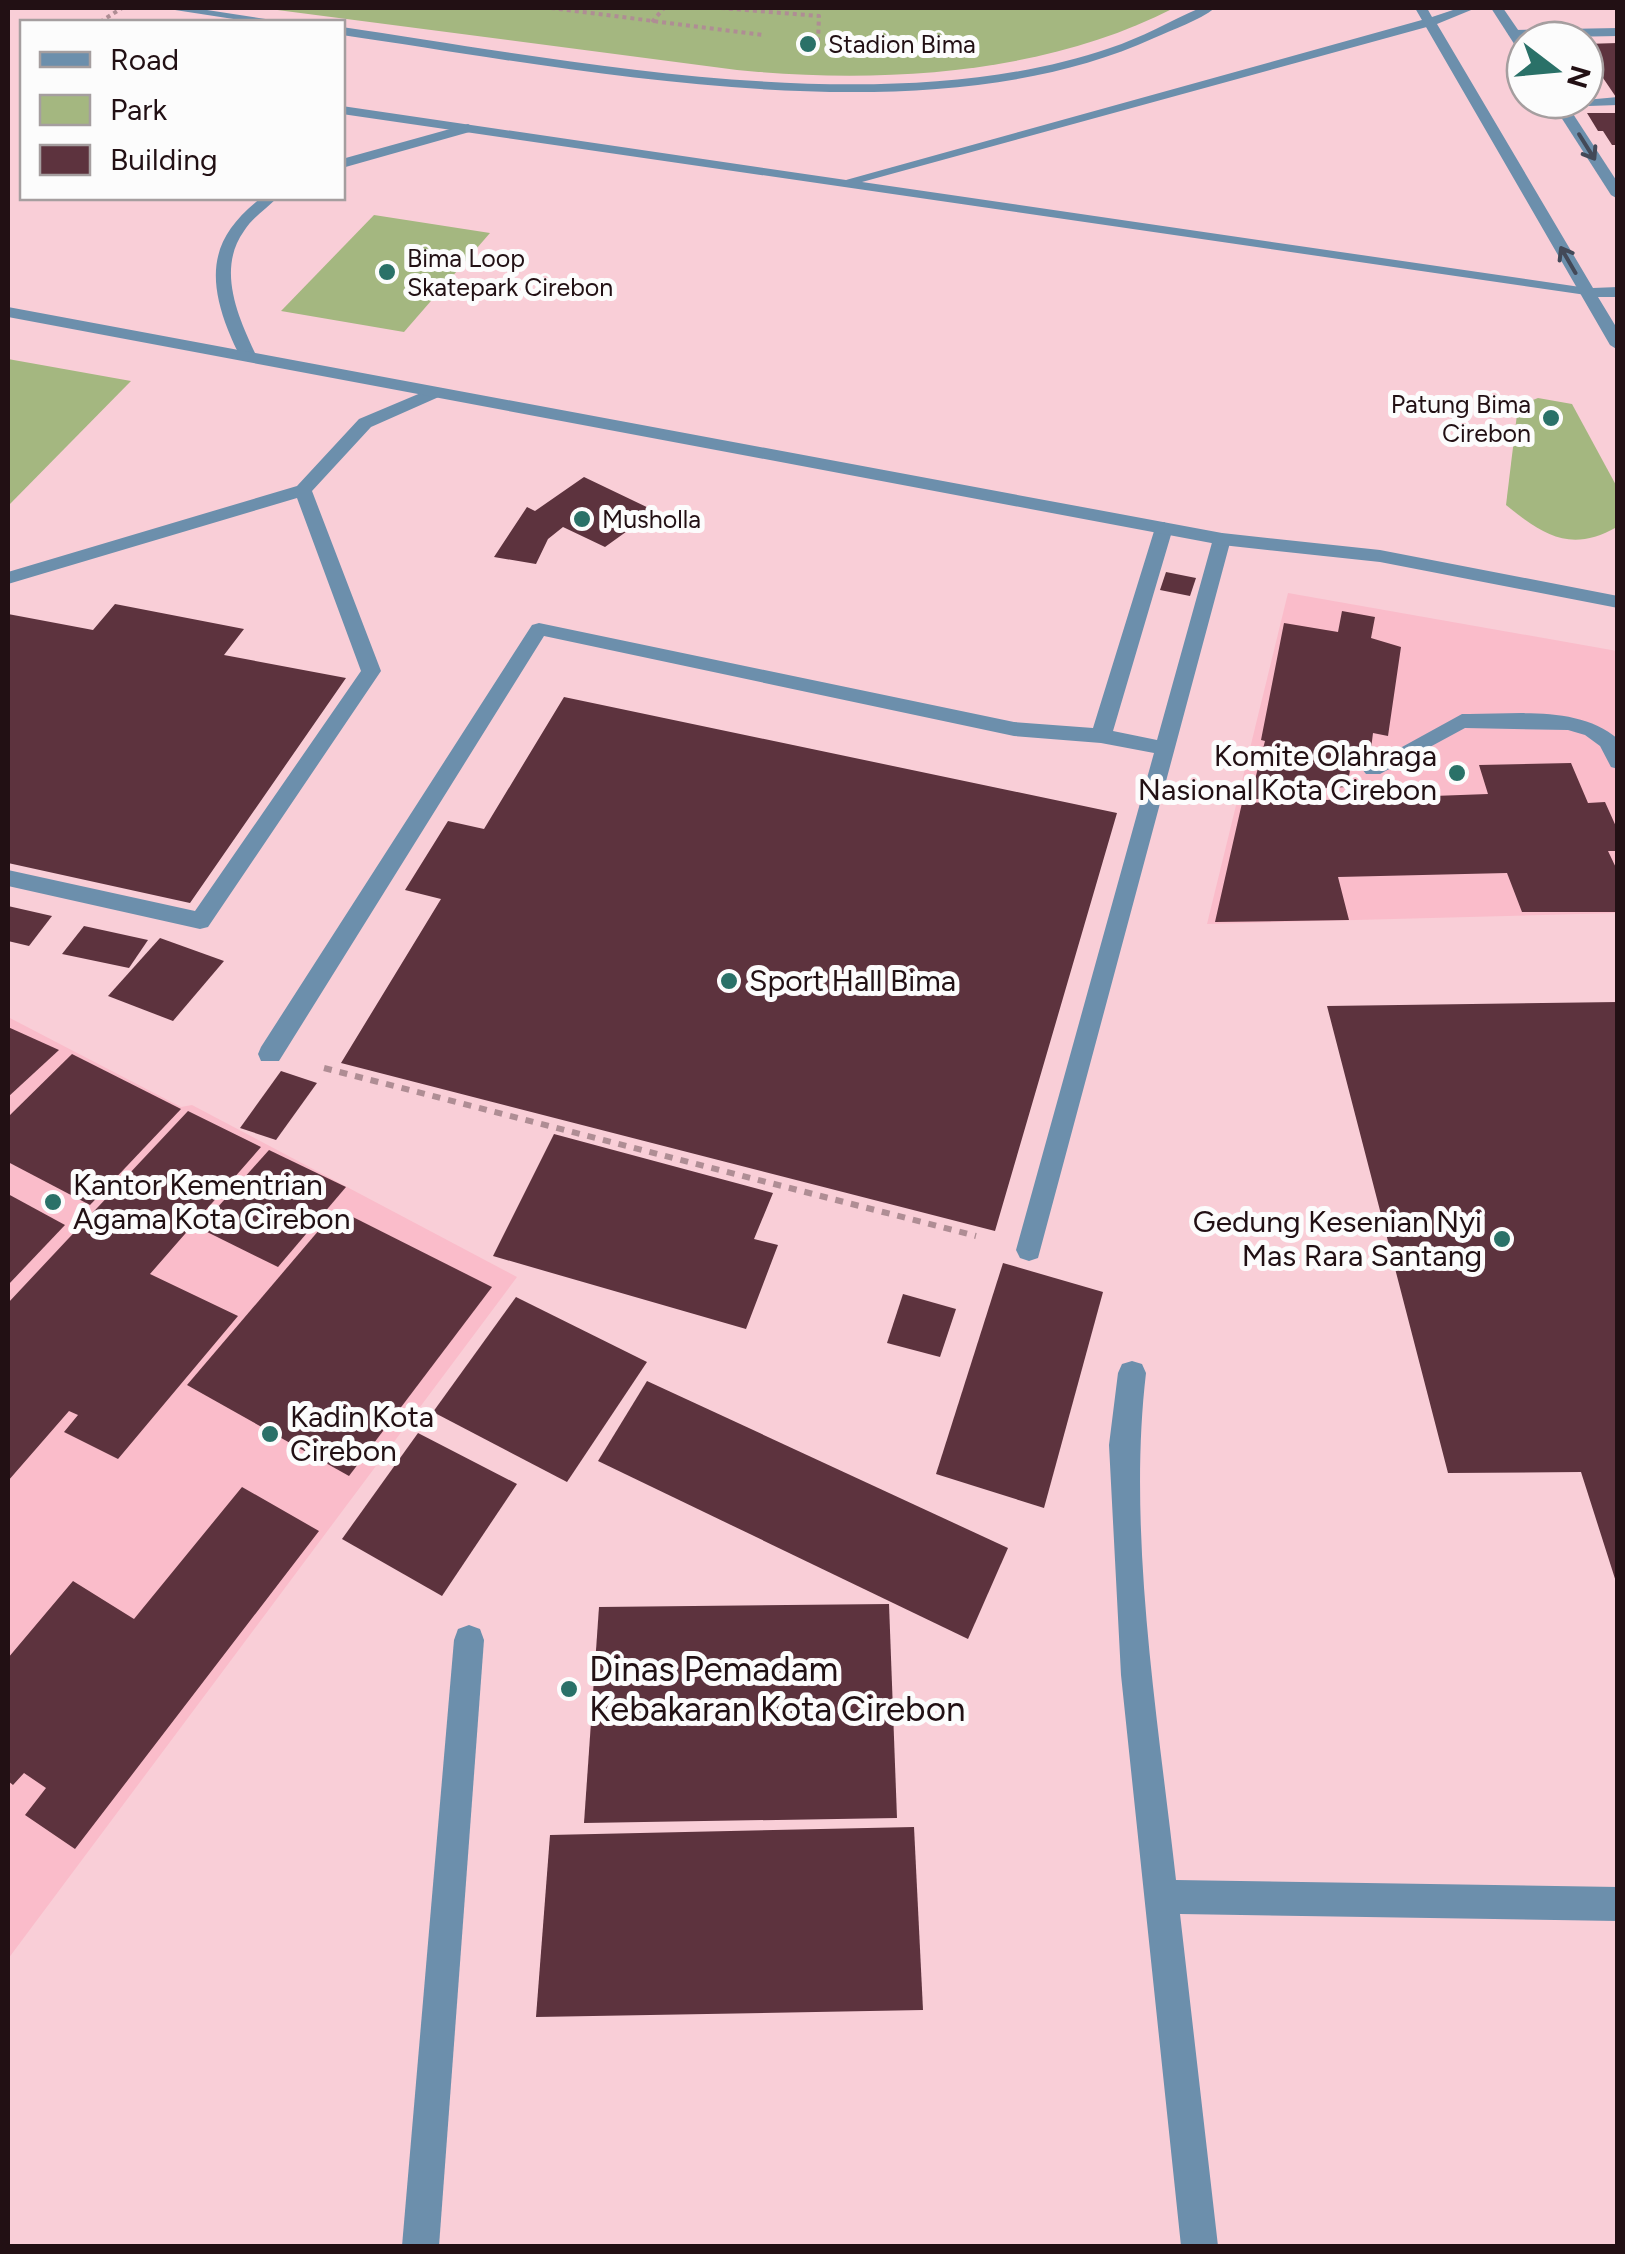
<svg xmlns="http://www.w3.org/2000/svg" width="1625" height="2254" viewBox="0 0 1625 2254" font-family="Figtree,sans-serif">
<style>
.built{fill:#fabcca}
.green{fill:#a4b780}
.building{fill:#5d333e}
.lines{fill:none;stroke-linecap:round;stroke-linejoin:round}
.path-far1{stroke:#af8d94;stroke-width:4;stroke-dasharray:4 4;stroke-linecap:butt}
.path{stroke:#af8d94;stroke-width:6;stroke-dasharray:8 8;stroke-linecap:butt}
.service{fill:#6c8fac;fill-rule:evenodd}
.minor{fill:#6c8fac;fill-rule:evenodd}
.tertiary{fill:#6c8fac;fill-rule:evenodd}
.oneway{stroke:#434958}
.poi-dot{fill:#2a7168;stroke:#fcfcfc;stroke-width:4}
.labels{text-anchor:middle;stroke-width:10;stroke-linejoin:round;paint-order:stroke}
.far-poi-label{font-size:25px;fill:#221014;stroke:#fcfcfc;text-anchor:start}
.poi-label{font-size:30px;fill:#221014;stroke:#fcfcfc;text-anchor:start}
.near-poi-label{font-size:35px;fill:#221014;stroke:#fcfcfc;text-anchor:start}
</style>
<rect width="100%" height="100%" fill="#f9ced7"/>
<g class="built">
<path d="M1288,593L1617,651V913L1207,924Z"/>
<path d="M8,1017L181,1107L192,1105L517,1277L8,1959Z"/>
</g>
<g class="green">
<path d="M262,8H1174C1044,75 880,84 737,70Z"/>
<path d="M374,215L490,233L404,332L281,311Z"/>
<path d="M8,359L131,381L8,506Z"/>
<path d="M1538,398L1572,404L1617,487V527C1571,553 1544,536 1506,505L1518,406Z"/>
</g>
<g class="building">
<path d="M1618,43V100L1601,75H1585V44Z"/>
<path d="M1587,113H1618V145H1612L1603,131H1598Z"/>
<path d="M584,477L655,511L605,547L563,527L548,539L536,564L494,557L527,507L535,511Z"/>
<path d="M1166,572L1196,578L1190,596L1160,590Z"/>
<path d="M115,604L244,629L224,655L346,678L190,903L8,863V614L93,630Z"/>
<path d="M1342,611L1375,617L1371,638L1401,647L1388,736L1373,733L1370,757L1353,754L1347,787L1308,789L1300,799H1250L1265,741L1261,740L1284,623L1338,632Z"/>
<path d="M564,697L1117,813L995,1231L341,1063L441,899L405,890L448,821L484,829Z"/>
<path d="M1571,763L1588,803L1605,802L1618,831V851H1608L1618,872V912H1522L1507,873L1338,877L1349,920L1215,922L1242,803L1488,794L1479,765Z"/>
<path d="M8,906L52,916L29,946L8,941Z"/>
<path d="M84,926L148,940L129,968L62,954Z"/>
<path d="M160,938L224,961L173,1021L108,996Z"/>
<path d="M1618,1002V1585H1617L1581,1472L1448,1473L1327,1006Z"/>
<path d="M8,1027L59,1050L8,1097Z"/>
<path d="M72,1054L181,1109L90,1205L8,1162V1117Z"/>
<path d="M281,1071L317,1083L276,1140L240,1128Z"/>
<path d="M188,1111L261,1147L150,1274L238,1316L118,1459L64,1432L78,1415L69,1411L8,1481V1303Z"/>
<path d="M554,1134L773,1193L754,1239L778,1245L746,1329L493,1256Z"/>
<path d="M269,1150L346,1187L278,1267L199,1228Z"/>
<path d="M8,1194L65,1225L8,1285Z"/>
<path d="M337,1209L492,1287L349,1476L187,1385Z"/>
<path d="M1003,1263L1103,1292L1044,1508L936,1474Z"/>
<path d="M903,1294L956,1309L940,1357L887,1343Z"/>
<path d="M516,1297L647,1362L567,1482L433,1412Z"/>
<path d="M647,1381L1008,1548L968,1639L598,1461Z"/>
<path d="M418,1433L517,1484L442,1596L342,1539Z"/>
<path d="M242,1487L319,1531L75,1849L25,1815L46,1788L24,1773L13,1785L8,1781V1658L73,1581L134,1619Z"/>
<path d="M889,1604L897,1818L584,1823L599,1607Z"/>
<path d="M914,1827L923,2010L536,2017L550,1835Z"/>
</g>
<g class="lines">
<g class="path-far1">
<path d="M551,8L763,35"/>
<path d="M721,8L819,16L818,41"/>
<path d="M100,22L122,8"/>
<path d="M652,22L664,8"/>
</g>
<path class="path" d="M324,1068L976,1236"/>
<g class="service">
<path d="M162,8H194L285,22H253Z"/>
<path d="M1200,8H1215C1198,21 1174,29 1154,38C927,142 583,70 342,35V27C573,61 885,125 1110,48C1141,38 1170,21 1200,8Z"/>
<path d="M1618,97V105L1559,107L1552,103Z"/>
<path d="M468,124L475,128L473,131L342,168V159Z"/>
<path d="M261,198H277C266,209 253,217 244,231C216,270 239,319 257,357L249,362C238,357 233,342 228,330C206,273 212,236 261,198Z"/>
<path d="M435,387L443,392L441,396L371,427L312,491L381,671L208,927L200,929L8,886V870L195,911L361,671L297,498L8,584V572L297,486L359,419Z"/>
<path d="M1164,522L1173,528L1113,731L1157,740L1213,539L1222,533L1231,539L1038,1258L1029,1261L1020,1258L1016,1250L1154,753L1101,743L1014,736L544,636L279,1061H261L258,1054L261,1047L532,625L539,623L1014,722L1093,728L1155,528Z"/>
<path d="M1462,714C1512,715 1578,704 1618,739V769L1611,767L1600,746L1585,735L1568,730L1465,728L1380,774H1366L1362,769Z"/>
<path d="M1132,1361L1142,1364L1146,1373C1127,1534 1158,1719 1176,1880L1618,1887V1921L1180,1914L1218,2246H1181L1121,1675L1109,1445L1118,1373L1122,1364Z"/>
<path d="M469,1625L480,1629L484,1640L439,2246H402L454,1640L458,1629Z"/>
</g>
<g class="minor">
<path d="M1429,18L1434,19V25L862,182L1587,288L1595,293L1593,296L342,114V106L846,180Z"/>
<path d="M1618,28V36L1514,38L1508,34L1514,30Z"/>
<path d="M8,307L1222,533L1380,550L1618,596V608L1380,562L1222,545L8,317Z"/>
</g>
<g class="tertiary">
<path d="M1415,8H1427L1432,17L1459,8H1476L1437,24L1593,288L1618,287V297H1598L1618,330V350L1610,345Z"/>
<path d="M1491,8H1503L1525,40V54L1520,53Z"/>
<path d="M1550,100H1564L1618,183V199L1611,195Z"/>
</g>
</g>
<defs><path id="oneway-shaft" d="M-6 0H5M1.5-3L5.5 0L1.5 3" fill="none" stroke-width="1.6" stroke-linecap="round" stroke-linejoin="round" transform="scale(2.5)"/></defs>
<g class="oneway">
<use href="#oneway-shaft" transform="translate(1587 147) rotate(58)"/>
<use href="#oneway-shaft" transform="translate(1568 260) rotate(-120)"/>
</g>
<g class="poi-dot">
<circle cx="808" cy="44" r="10"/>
<circle cx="387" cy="272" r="10"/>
<circle cx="1551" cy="418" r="10"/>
<circle cx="582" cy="519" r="10"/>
<circle cx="1457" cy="773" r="10"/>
<circle cx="729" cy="981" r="10"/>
<circle cx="53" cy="1202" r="10"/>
<circle cx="1502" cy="1239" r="10"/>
<circle cx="270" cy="1434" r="10"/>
<circle cx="569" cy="1689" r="10"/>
</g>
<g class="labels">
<g class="far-poi-label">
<text x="828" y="53">Stadion Bima</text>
<text x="407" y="267">Bima Loop<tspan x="407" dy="29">Skatepark Cirebon</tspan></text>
<text x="1531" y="413" text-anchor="end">Patung Bima<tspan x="1531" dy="29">Cirebon</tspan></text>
<text x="602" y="528">Musholla</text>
</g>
<g class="poi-label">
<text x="1437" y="766" text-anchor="end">Komite Olahraga<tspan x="1437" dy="34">Nasional Kota Cirebon</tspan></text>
<text x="749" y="991">Sport Hall Bima</text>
<text x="73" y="1195">Kantor Kementrian<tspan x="73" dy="34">Agama Kota Cirebon</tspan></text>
<text x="1482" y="1232" text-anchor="end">Gedung Kesenian Nyi<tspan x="1482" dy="34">Mas Rara Santang</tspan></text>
<text x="290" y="1427">Kadin Kota<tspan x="290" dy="34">Cirebon</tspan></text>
</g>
<g class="near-poi-label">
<text x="589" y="1681">Dinas Pemadam<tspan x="589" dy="40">Kebakaran Kota Cirebon</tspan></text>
</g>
</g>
<rect width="1625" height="2254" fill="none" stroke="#221014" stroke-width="20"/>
<rect x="20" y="20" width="325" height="180" fill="#fcfcfc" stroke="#a59e9f" stroke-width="2.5"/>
<rect x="40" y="52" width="50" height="15" fill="#6c8fac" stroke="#a59e9f" stroke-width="2.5"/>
<text x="110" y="70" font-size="30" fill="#221014">Road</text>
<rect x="40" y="95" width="50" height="30" fill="#a4b780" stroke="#a59e9f" stroke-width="2.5"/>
<text x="110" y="120" font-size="30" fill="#221014">Park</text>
<rect x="40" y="145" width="50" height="30" fill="#5d333e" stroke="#a59e9f" stroke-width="2.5"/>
<text x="110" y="170" font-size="30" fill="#221014">Building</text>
<g transform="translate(1555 70) rotate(106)"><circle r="48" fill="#fcfcfc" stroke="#a59e9f" stroke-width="2.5"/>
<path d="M0-8L18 38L0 25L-18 38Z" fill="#2a7168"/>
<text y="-15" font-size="28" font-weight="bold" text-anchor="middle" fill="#221014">N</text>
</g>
</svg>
